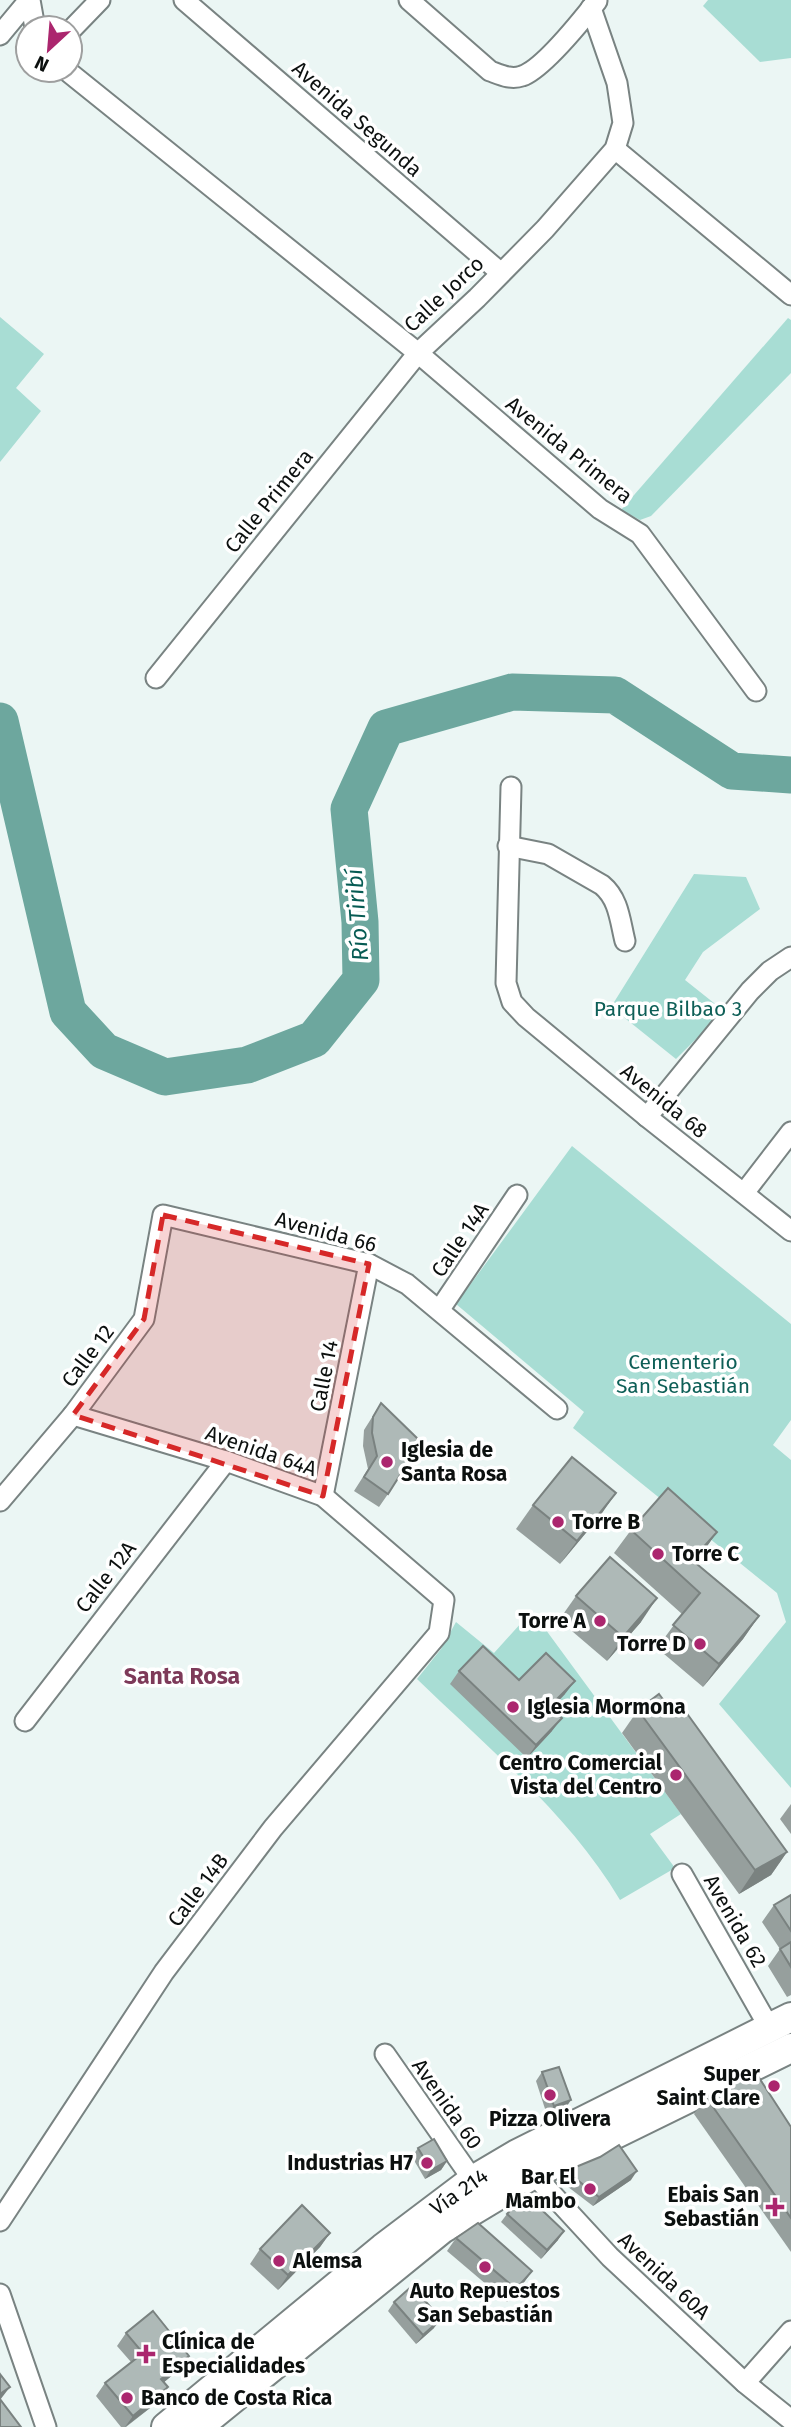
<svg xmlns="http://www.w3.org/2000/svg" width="791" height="2427" viewBox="0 0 791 2427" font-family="'Fira Sans',sans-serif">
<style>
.green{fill:#a8ddd4}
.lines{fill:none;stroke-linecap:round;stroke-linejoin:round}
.river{stroke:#6da79e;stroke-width:37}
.minor-casing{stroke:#798382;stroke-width:23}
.secondary-casing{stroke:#798382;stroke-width:32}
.minor{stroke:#fff;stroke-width:19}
.secondary{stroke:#fff;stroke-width:28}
.wall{fill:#969f9d}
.shaded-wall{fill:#7a8280}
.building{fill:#aeb9b7;stroke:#7a8280;stroke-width:2}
.marked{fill:#d62828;fill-opacity:0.2;stroke:#d62828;stroke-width:5;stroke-dasharray:14 9;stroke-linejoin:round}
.poi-dot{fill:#ab266e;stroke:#fff;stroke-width:2.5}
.labels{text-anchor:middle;stroke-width:7;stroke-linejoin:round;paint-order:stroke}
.street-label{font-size:21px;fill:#0c100f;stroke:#fff}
.park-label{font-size:21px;fill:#0e5f57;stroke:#fff}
.poi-label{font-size:21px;font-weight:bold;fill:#0c100f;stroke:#fff;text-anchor:start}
.water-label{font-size:23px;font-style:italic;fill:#065b53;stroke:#fff}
.neighbourhood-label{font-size:23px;font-weight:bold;fill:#7d3a59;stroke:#fff}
</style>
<rect width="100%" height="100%" fill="#ebf6f4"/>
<g class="green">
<path d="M708,0H791V58L760,62L703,6Z"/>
<path d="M0,317L44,354L16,388L41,411L0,462Z"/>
<path d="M788,318L791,320V373L651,516L640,520L621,510Z"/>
<path d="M694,874L746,877L760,909L703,952L685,980L724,1011L676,1059L611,1007Z"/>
<path d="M572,1146L791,1324V1420L773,1445L791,1460V1788L719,1704L786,1622L777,1593L573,1428L584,1412L456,1304Z"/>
<path d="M532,1611L681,1814L650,1834L675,1868L620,1900C569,1814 488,1748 417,1679L441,1649L456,1622L494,1653Z"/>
</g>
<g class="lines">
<path class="river" d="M0,721L68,1012L104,1051L165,1077L247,1065L314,1039L361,980L360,922L349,809L386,728L512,692L615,695L732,771L791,775"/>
<defs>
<g id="minor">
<path d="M30,0L35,28"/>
<path d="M184,0L501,273"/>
<path d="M409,0L490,71C501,75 511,80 522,76C543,69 582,20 597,1"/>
<path d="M70,31L100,0"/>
<path d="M0,35L29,0"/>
<path d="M66,70L418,353L477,298L545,229L615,149L623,123L617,83L591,8"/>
<path d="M615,149L791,295"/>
<path d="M156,678L418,353L600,509L640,534L756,691"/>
<path d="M511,787L506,983L512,1002L526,1017L647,1117L791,1231"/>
<path d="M508,846L548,854L602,885C619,899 620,921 625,941"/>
<path d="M647,1117L750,991L770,971L791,957"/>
<path d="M744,1193L791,1132"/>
<path d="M440,1309L517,1195"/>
<path d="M323,1496L369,1264"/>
<path d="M0,1501L73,1415L144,1319L163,1215L369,1264L407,1284L557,1409"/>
<path d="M25,1721L226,1461"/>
<path d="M682,1874L769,2027"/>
<path d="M385,2054L473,2180"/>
<path d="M527,2167L610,2257L745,2383L791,2420"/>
<path d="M0,2221L164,1972L273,1828L439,1633L444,1600L323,1496L226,1461L73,1415"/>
<path d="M0,2294L46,2427"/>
<path d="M745,2383L791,2331"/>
</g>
<g id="secondary">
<path d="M166,2427L383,2248L473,2180L517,2154L791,2017"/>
<path d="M198,2427L442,2229L532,2175L791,2048"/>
</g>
</defs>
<use href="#minor" class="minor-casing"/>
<use href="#secondary" class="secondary-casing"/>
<use href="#minor" class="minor"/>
<use href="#secondary" class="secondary"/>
</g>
<g class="wall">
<path d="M381,1403L388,1494L379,1507L354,1491L368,1469L363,1446L364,1430Z"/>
<path d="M533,1505L600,1516L560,1564L516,1529Z"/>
<path d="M631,1530L717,1532L695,1562L759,1616L743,1639L703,1687L657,1648L682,1614L614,1553Z"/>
<path d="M576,1596L641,1622L607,1661L559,1620Z"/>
<path d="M459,1671L519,1680L565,1694L551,1709L552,1731L527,1758L450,1684Z"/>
<path d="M638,1710L787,1852L771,1875L739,1894L622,1733Z"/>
<path d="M791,1804V1834L780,1819Z"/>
<path d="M791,1895V1995L787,1997L768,1966L780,1949L762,1922L774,1905Z"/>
<path d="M542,2072L565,2109L547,2115L536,2081Z"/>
<path d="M706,2097L791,2127V2252L694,2114Z"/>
<path d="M418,2148L447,2161L441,2170L425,2179L412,2157Z"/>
<path d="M600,2157L631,2180L593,2206L559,2180L566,2171Z"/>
<path d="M507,2214L558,2240L541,2259L501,2222Z"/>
<path d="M330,2233L320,2247L278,2290L250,2264L260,2249Z"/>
<path d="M456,2238L523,2284L507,2302L447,2251Z"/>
<path d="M394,2302L434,2328L416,2344L388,2311Z"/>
<path d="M126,2333L180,2369L164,2382L168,2387L159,2401L126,2427H121L96,2396L105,2383L131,2362L117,2346Z"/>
</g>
<g class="shaded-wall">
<path d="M616,1493L600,1516L560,1564L577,1541Z"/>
<path d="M717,1532L701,1555L682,1576L692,1560Z"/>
<path d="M657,1598L641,1622L607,1661L623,1637Z"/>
<path d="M759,1616L743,1639L703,1687L719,1664Z"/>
<path d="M575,1681L565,1694L540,1720L549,1707Z"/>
<path d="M562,1718L552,1731L527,1758L536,1745Z"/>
<path d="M787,1852L771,1875L739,1894L755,1870Z"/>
<path d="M571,2100L565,2109L547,2115L554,2106Z"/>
<path d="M447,2161L441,2170L425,2179L431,2170Z"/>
<path d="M637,2171L631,2180L593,2206L599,2197Z"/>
<path d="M564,2231L558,2240L541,2259L547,2250Z"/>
<path d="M330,2233L320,2247L278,2290L288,2275Z"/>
<path d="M532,2271L523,2284L507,2302L516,2289Z"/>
<path d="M441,2319L434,2328L416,2344L423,2335Z"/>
<path d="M189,2356L180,2369L152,2392L161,2379Z"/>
<path d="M10,2387L0,2400V2394Z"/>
<path d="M168,2387L159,2401L125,2427L133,2416Z"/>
</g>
<g class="building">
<path d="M381,1403L421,1442L388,1494L364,1477L377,1456L372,1433L373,1417Z"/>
<path d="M572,1457L616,1493L577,1541L533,1505Z"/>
<path d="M668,1488L717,1532L692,1560L759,1616L719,1664L673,1625L700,1593L631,1530Z"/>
<path d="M610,1557L657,1598L623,1637L576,1596Z"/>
<path d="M483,1646L519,1680L546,1653L575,1681L549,1707L562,1718L536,1745L459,1671Z"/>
<path d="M659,1694L674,1714L683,1708L787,1852L755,1870L638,1710Z"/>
<path d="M791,1895V1931L774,1905Z"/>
<path d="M791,1942V1967L780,1949Z"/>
<path d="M559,2067L571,2100L554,2106L542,2072Z"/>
<path d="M756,2073L791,2127V2218L706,2097Z"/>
<path d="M434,2139L447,2161L431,2170L418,2148Z"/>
<path d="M619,2145L637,2171L599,2197L566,2171L600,2157Z"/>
<path d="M525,2194L564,2231L547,2250L507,2214Z"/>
<path d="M302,2205L330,2233L288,2275L260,2249Z"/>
<path d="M478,2223L532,2271L516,2289L456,2238Z"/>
<path d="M412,2286L441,2319L423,2335L394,2302Z"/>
<path d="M153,2311L189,2356L161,2379L168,2387L133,2416L105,2383L143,2353L126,2333Z"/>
<path d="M0,2374L10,2387L0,2394Z"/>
<path d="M0,2399L21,2427H0Z"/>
</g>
<path class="marked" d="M163,1215L369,1264L323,1496L73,1415L144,1319Z"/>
<g class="poi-dot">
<circle cx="387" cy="1462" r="7"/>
<circle cx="558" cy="1522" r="7"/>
<circle cx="658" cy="1554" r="7"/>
<circle cx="600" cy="1621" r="7"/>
<circle cx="700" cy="1644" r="7"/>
<circle cx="513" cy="1707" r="7"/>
<circle cx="676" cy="1775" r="7"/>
<circle cx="774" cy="2086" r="7"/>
<circle cx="550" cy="2095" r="7"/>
<circle cx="427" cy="2163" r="7"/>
<circle cx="590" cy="2189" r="7"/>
<path d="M771.5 2196.5h7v7h7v7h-7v7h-7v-7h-7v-7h7z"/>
<circle cx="279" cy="2261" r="7"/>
<circle cx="485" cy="2267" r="7"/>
<path d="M142.5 2343.5h7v7h7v7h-7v7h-7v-7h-7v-7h7z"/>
<circle cx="127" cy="2398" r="7"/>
</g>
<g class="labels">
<g class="street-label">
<text transform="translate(357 119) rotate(41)" y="7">Avenida Segunda</text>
<text transform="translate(444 294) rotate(-43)" y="7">Calle Jorco</text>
<text transform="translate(569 450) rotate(39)" y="7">Avenida Primera</text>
<text transform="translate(269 501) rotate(-51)" y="7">Calle Primera</text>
<text transform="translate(664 1101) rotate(39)" y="7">Avenida 68</text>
<text transform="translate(326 1232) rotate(15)" y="7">Avenida 66</text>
<text transform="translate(460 1240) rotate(-56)" y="7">Calle 14A</text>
<text transform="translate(88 1356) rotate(-53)" y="7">Calle 12</text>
<text transform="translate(324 1376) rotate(-79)" y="7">Calle 14</text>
<text transform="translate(261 1451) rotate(19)" y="7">Avenida 64A</text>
<text transform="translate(106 1577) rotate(-52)" y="7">Calle 12A</text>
<text transform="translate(198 1890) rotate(-53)" y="7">Calle 14B</text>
<text transform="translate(735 1921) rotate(60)" y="7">Avenida 62</text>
<text transform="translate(447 2104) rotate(55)" y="7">Avenida 60</text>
<text transform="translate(459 2192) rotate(-35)" y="7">Vía 214</text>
<text transform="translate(664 2276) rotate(43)" y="7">Avenida 60A</text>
</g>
<g class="park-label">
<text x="668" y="1016">Parque Bilbao 3</text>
<text x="683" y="1369">Cementerio<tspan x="683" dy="24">San Sebastián</tspan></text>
</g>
<g class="poi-label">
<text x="401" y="1457">Iglesia de<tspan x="401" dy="24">Santa Rosa</tspan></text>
<text x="572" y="1529">Torre B</text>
<text x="672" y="1561">Torre C</text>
<text x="586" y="1628" text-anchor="end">Torre A</text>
<text x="686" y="1651" text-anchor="end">Torre D</text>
<text x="527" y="1714">Iglesia Mormona</text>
<text x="662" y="1770" text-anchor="end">Centro Comercial<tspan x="662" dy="24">Vista del Centro</tspan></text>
<text x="760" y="2081" text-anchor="end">Super<tspan x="760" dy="24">Saint Clare</tspan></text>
<text x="550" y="2126" text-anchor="middle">Pizza Olivera</text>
<text x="413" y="2170" text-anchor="end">Industrias H7</text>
<text x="576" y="2184" text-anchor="end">Bar El<tspan x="576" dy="24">Mambo</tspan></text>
<text x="759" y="2202" text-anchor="end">Ebais San<tspan x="759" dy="24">Sebastián</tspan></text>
<text x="293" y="2268">Alemsa</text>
<text x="485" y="2298" text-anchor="middle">Auto Repuestos<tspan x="485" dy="24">San Sebastián</tspan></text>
<text x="162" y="2349">Clínica de<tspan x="162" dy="24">Especialidades</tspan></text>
<text x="141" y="2405">Banco de Costa Rica</text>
</g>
<g class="water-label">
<text transform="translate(357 915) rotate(-94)" y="8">Río Tiribí</text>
</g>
<g class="neighbourhood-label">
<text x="182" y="1684">Santa Rosa</text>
</g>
</g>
<g transform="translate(49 49) rotate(206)"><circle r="33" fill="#ffffff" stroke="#9e9f9f" stroke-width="2"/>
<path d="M0-5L12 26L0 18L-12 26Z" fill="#ab266e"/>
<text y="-10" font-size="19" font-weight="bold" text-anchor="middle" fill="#0c100f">N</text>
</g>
</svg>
